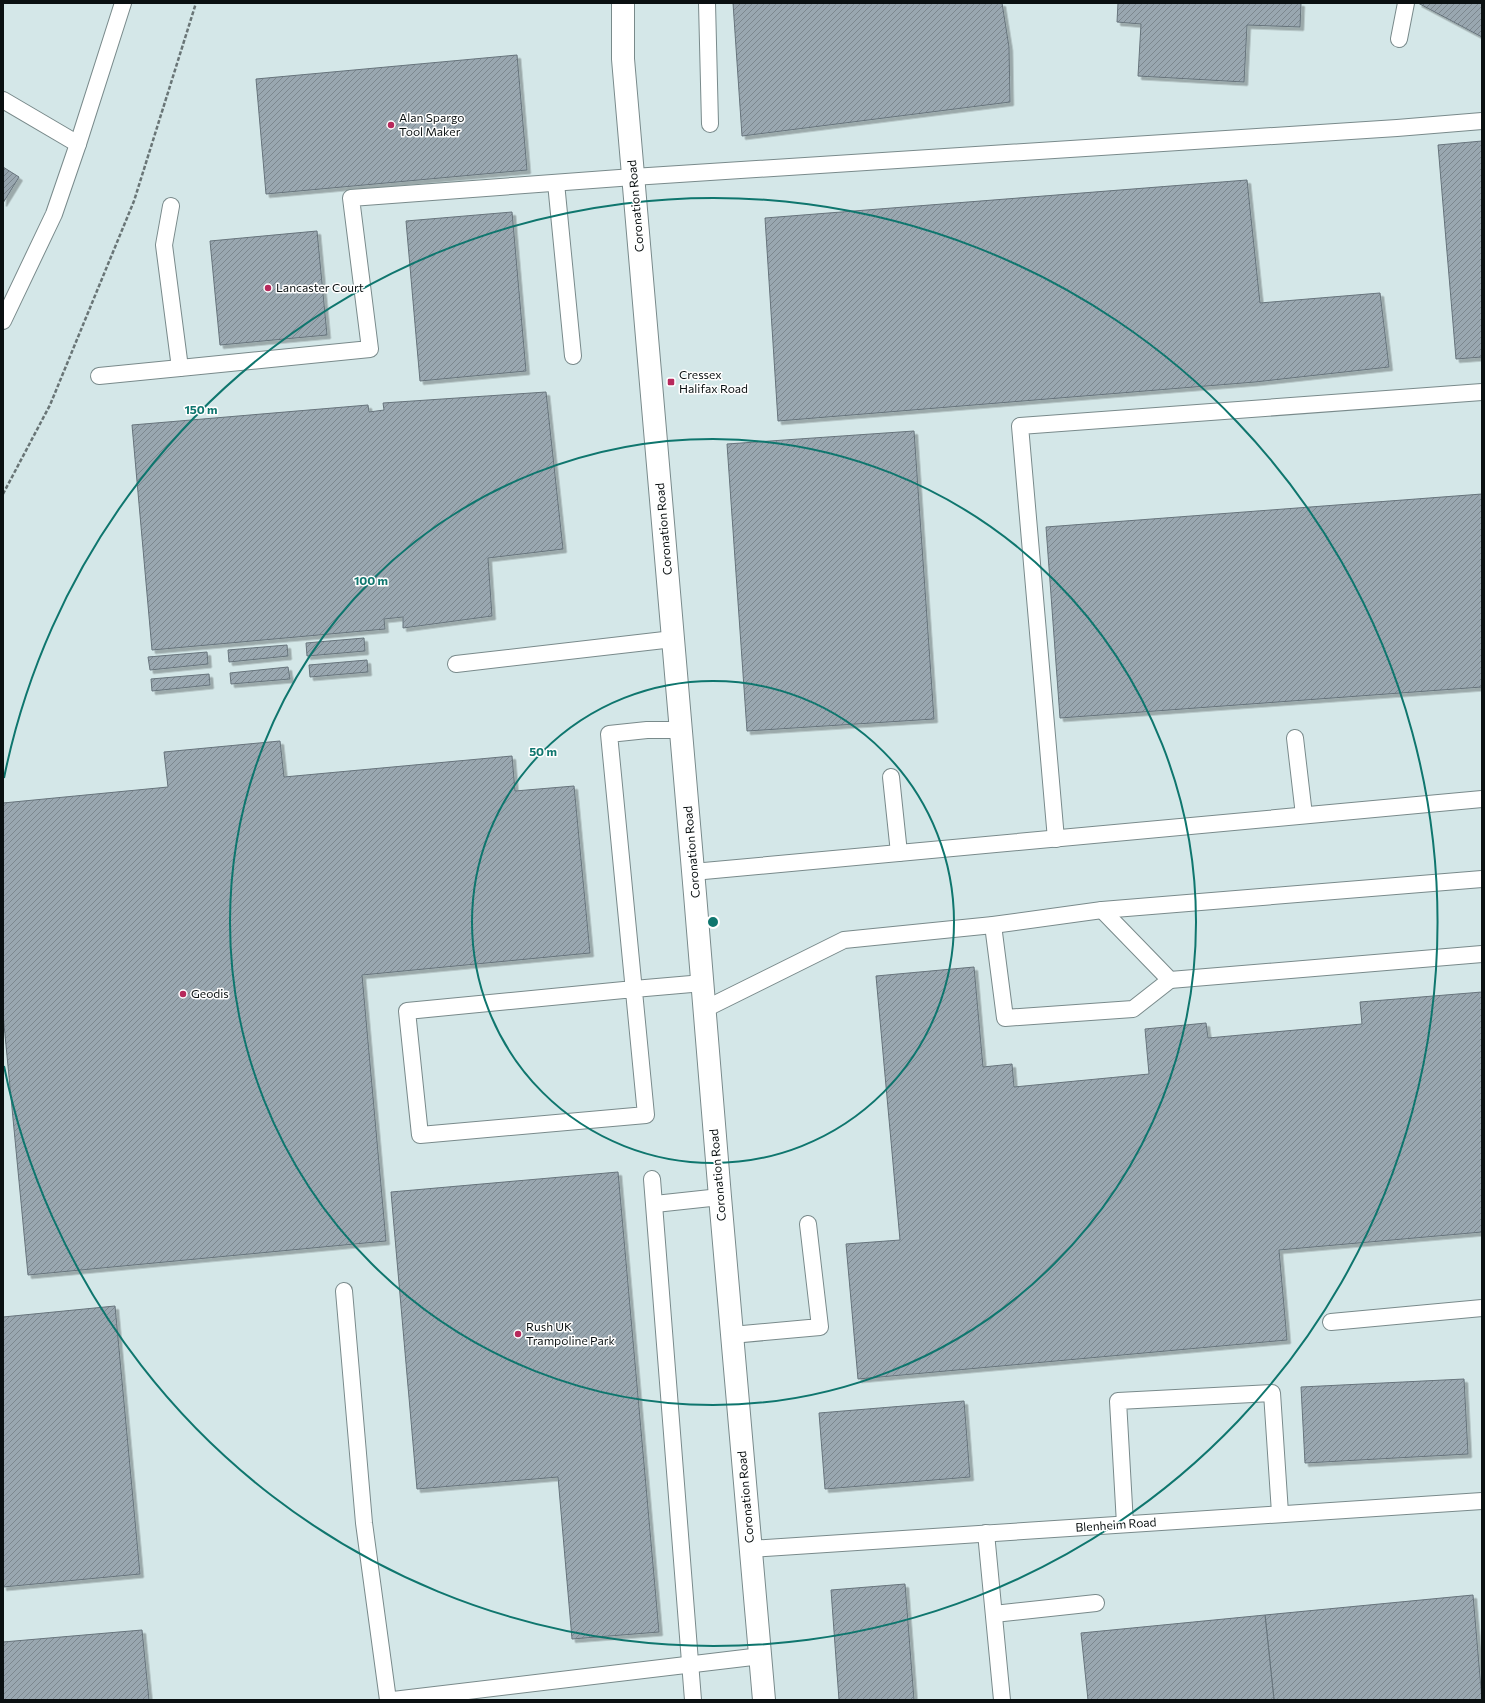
<svg xmlns="http://www.w3.org/2000/svg" width="1485" height="1703" viewBox="0 0 1485 1703" font-family="Commissioner,sans-serif">
<style>
.building{fill:url(#building-hatch);stroke:#67747c;filter:url(#shadow)}
.lines{fill:none;stroke-linecap:round;stroke-linejoin:round}
.service-casing{stroke:#798a8b;stroke-width:18}
.tertiary-casing{stroke:#798a8b;stroke-width:24}
.path{stroke:#697576;stroke-width:2.5;stroke-dasharray:4 2;stroke-linecap:butt}
.service{stroke:#fff;stroke-width:16}
.tertiary{stroke:#fff;stroke-width:22}
.ring{fill:none;stroke:#0f766e;stroke-width:2}
.poi-dot{fill:#b7295c;stroke:#fff;stroke-width:1.5}
.labels{text-anchor:middle;stroke-width:3;stroke-linejoin:round;paint-order:stroke}
.poi-label{font-size:12px;fill:#0a1011;stroke:#fff;text-anchor:start}
.street-label{font-size:12px;fill:#0a1011;stroke:#fff}
.centre{fill:#0f766e;stroke:#fff;stroke-width:2}
.ring-label{font-size:12px;text-anchor:middle;font-weight:bold;fill:#0f766e;stroke:#fff;stroke-width:3;stroke-linejoin:round;paint-order:stroke}
</style>
<defs>
<pattern id="building-hatch" width="6" height="6" patternUnits="userSpaceOnUse"><rect width="6" height="6" fill="#99a7b0"/><path d="M-1 1l2-2M0 6l6-6M5 7l2-2" fill="none" stroke="#7b878e"/></pattern>
<filter id="shadow"><feDropShadow dx="3.5" dy="3.5" stdDeviation="0" flood-color="#0004"/></filter>
</defs>
<rect width="100%" height="100%" fill="#d4e7e8"/>
<g class="building">
<path d="M733,3H1002L1009,47L1010,102L742,136Z"/>
<path d="M1118,3H1301L1300,27L1247,25L1244,82L1138,76L1141,24L1117,22Z"/>
<path d="M1418,3H1482V37Z"/>
<path d="M517,55L527,170L266,194L256,79Z"/>
<path d="M1482,141V357L1456,359L1438,145Z"/>
<path d="M3,167L19,177L3,203Z"/>
<path d="M1247,180L1260,303L1380,293L1389,367L1255,382L778,421L765,218Z"/>
<path d="M512,212L526,371L420,381L406,221Z"/>
<path d="M317,231L327,335L220,345L210,241Z"/>
<path d="M546,392L563,549L488,558L492,616L403,628V617L384,619L385,629L152,650L132,425L368,405L369,412L384,410L383,403Z"/>
<path d="M914,431L934,719L747,731L727,444Z"/>
<path d="M1482,494V687L1060,718L1046,527Z"/>
<path d="M364,638L365,651L307,656L306,643Z"/>
<path d="M287,645L288,656L229,662L228,650Z"/>
<path d="M207,652L208,664L150,670L148,657Z"/>
<path d="M367,660L368,672L310,677L309,665Z"/>
<path d="M288,667L290,679L231,684L230,673Z"/>
<path d="M209,674L210,685L152,691L151,679Z"/>
<path d="M280,741L284,777L512,756L515,791L574,786L590,953L362,975L386,1241L28,1275L3,1014V803L168,787L164,752Z"/>
<path d="M974,967L983,1067L1012,1064L1014,1087L1149,1074L1145,1029L1206,1023L1208,1038L1362,1024L1360,1002L1482,992V1232L1279,1250L1287,1340L858,1379L846,1244L900,1240L876,976Z"/>
<path d="M618,1172L659,1632L572,1639L558,1477L417,1489L391,1192Z"/>
<path d="M115,1306L140,1574L3,1587V1317Z"/>
<path d="M1464,1379L1468,1454L1305,1463L1301,1387Z"/>
<path d="M964,1401L970,1477L825,1489L819,1413Z"/>
<path d="M905,1584L914,1700H839L831,1590Z"/>
<path d="M1473,1595L1482,1700H1274L1265,1615Z"/>
<path d="M1265,1615L1274,1700H1088L1081,1633Z"/>
<path d="M142,1630L149,1700H3V1642Z"/>
</g>
<g class="lines">
<defs>
<g id="service">
<path d="M707,3L710,124"/>
<path d="M1399,39L1406,3"/>
<path d="M3,100L78,144"/>
<path d="M556,183L573,356"/>
<path d="M171,206L164,245L180,368L370,349L351,198L633,177L1397,128L1482,121"/>
<path d="M3,321L54,214L78,144L123,3"/>
<path d="M99,376L180,368"/>
<path d="M456,664L673,639"/>
<path d="M681,730H647L609,734L646,1115L420,1135L407,1011L634,989L703,983"/>
<path d="M1295,738L1304,815"/>
<path d="M891,777L899,853"/>
<path d="M1056,839L1020,426L1482,392"/>
<path d="M693,872L1482,799"/>
<path d="M1102,910L1170,980L1482,954"/>
<path d="M993,925L1005,1018L1133,1009L1170,980"/>
<path d="M705,1009L844,940L993,925L1102,910L1482,879"/>
<path d="M652,1179L693,1700"/>
<path d="M655,1204L720,1197"/>
<path d="M344,1291L364,1523L388,1700"/>
<path d="M1331,1322L1482,1308"/>
<path d="M732,1335L820,1327L808,1224"/>
<path d="M1125,1524L1118,1401L1272,1393L1280,1513"/>
<path d="M986,1533L1002,1700"/>
<path d="M750,1549L1482,1501"/>
<path d="M994,1614L1096,1603"/>
<path d="M393,1700L761,1656"/>
</g>
<path id="tertiary" d="M623,3V59L695,894L720,1197L764,1700"/>
</defs>
<use href="#service" class="service-casing"/>
<use href="#tertiary" class="tertiary-casing"/>
<path class="path" d="M3,494L50,405L134,201L196,3"/>
<use href="#service" class="service"/>
<use href="#tertiary" class="tertiary"/>
</g>
<g class="ring">
<circle cx="713" cy="922" r="241"/>
<circle cx="713" cy="922" r="483"/>
<path d="M4 778A724 724 0 1 1 4 1066"/>
</g>
<g class="poi-dot">
<circle cx="391" cy="125" r="4"/>
<circle cx="268" cy="288" r="4"/>
<rect x="667" y="378" width="8" height="8" rx="2"/>
<circle cx="183" cy="994" r="4"/>
<circle cx="518" cy="1334" r="4"/>
</g>
<g class="labels">
<g class="poi-label">
<text x="399" y="122">Alan Spargo<tspan x="399" dy="14">Tool Maker</tspan></text>
<text x="276" y="292">Lancaster Court</text>
<text x="679" y="379">Cressex<tspan x="679" dy="14">Halifax Road</tspan></text>
<text x="191" y="998">Geodis</text>
<text x="526" y="1331">Rush UK<tspan x="526" dy="14">Trampoline Park</tspan></text>
</g>
<g class="street-label">
<text transform="translate(636 206) rotate(-95)" y="4">Coronation Road</text>
<text transform="translate(664 529) rotate(-95)" y="4">Coronation Road</text>
<text transform="translate(692 852) rotate(-95)" y="4">Coronation Road</text>
<text transform="translate(718 1175) rotate(-95)" y="4">Coronation Road</text>
<text transform="translate(746 1497) rotate(-95)" y="4">Coronation Road</text>
<text transform="translate(1116 1525) rotate(-4)" y="4">Blenheim Road</text>
</g>
</g>
<circle cx="713" cy="922" r="6" class="centre"/>
<g class="ring-label">
<text x="201" y="414">150 m</text>
<text x="371" y="585">100 m</text>
<text x="543" y="756">50 m</text>
</g>
<rect width="1485" height="1703" fill="none" stroke="#0a1011" stroke-width="8"/>
</svg>
